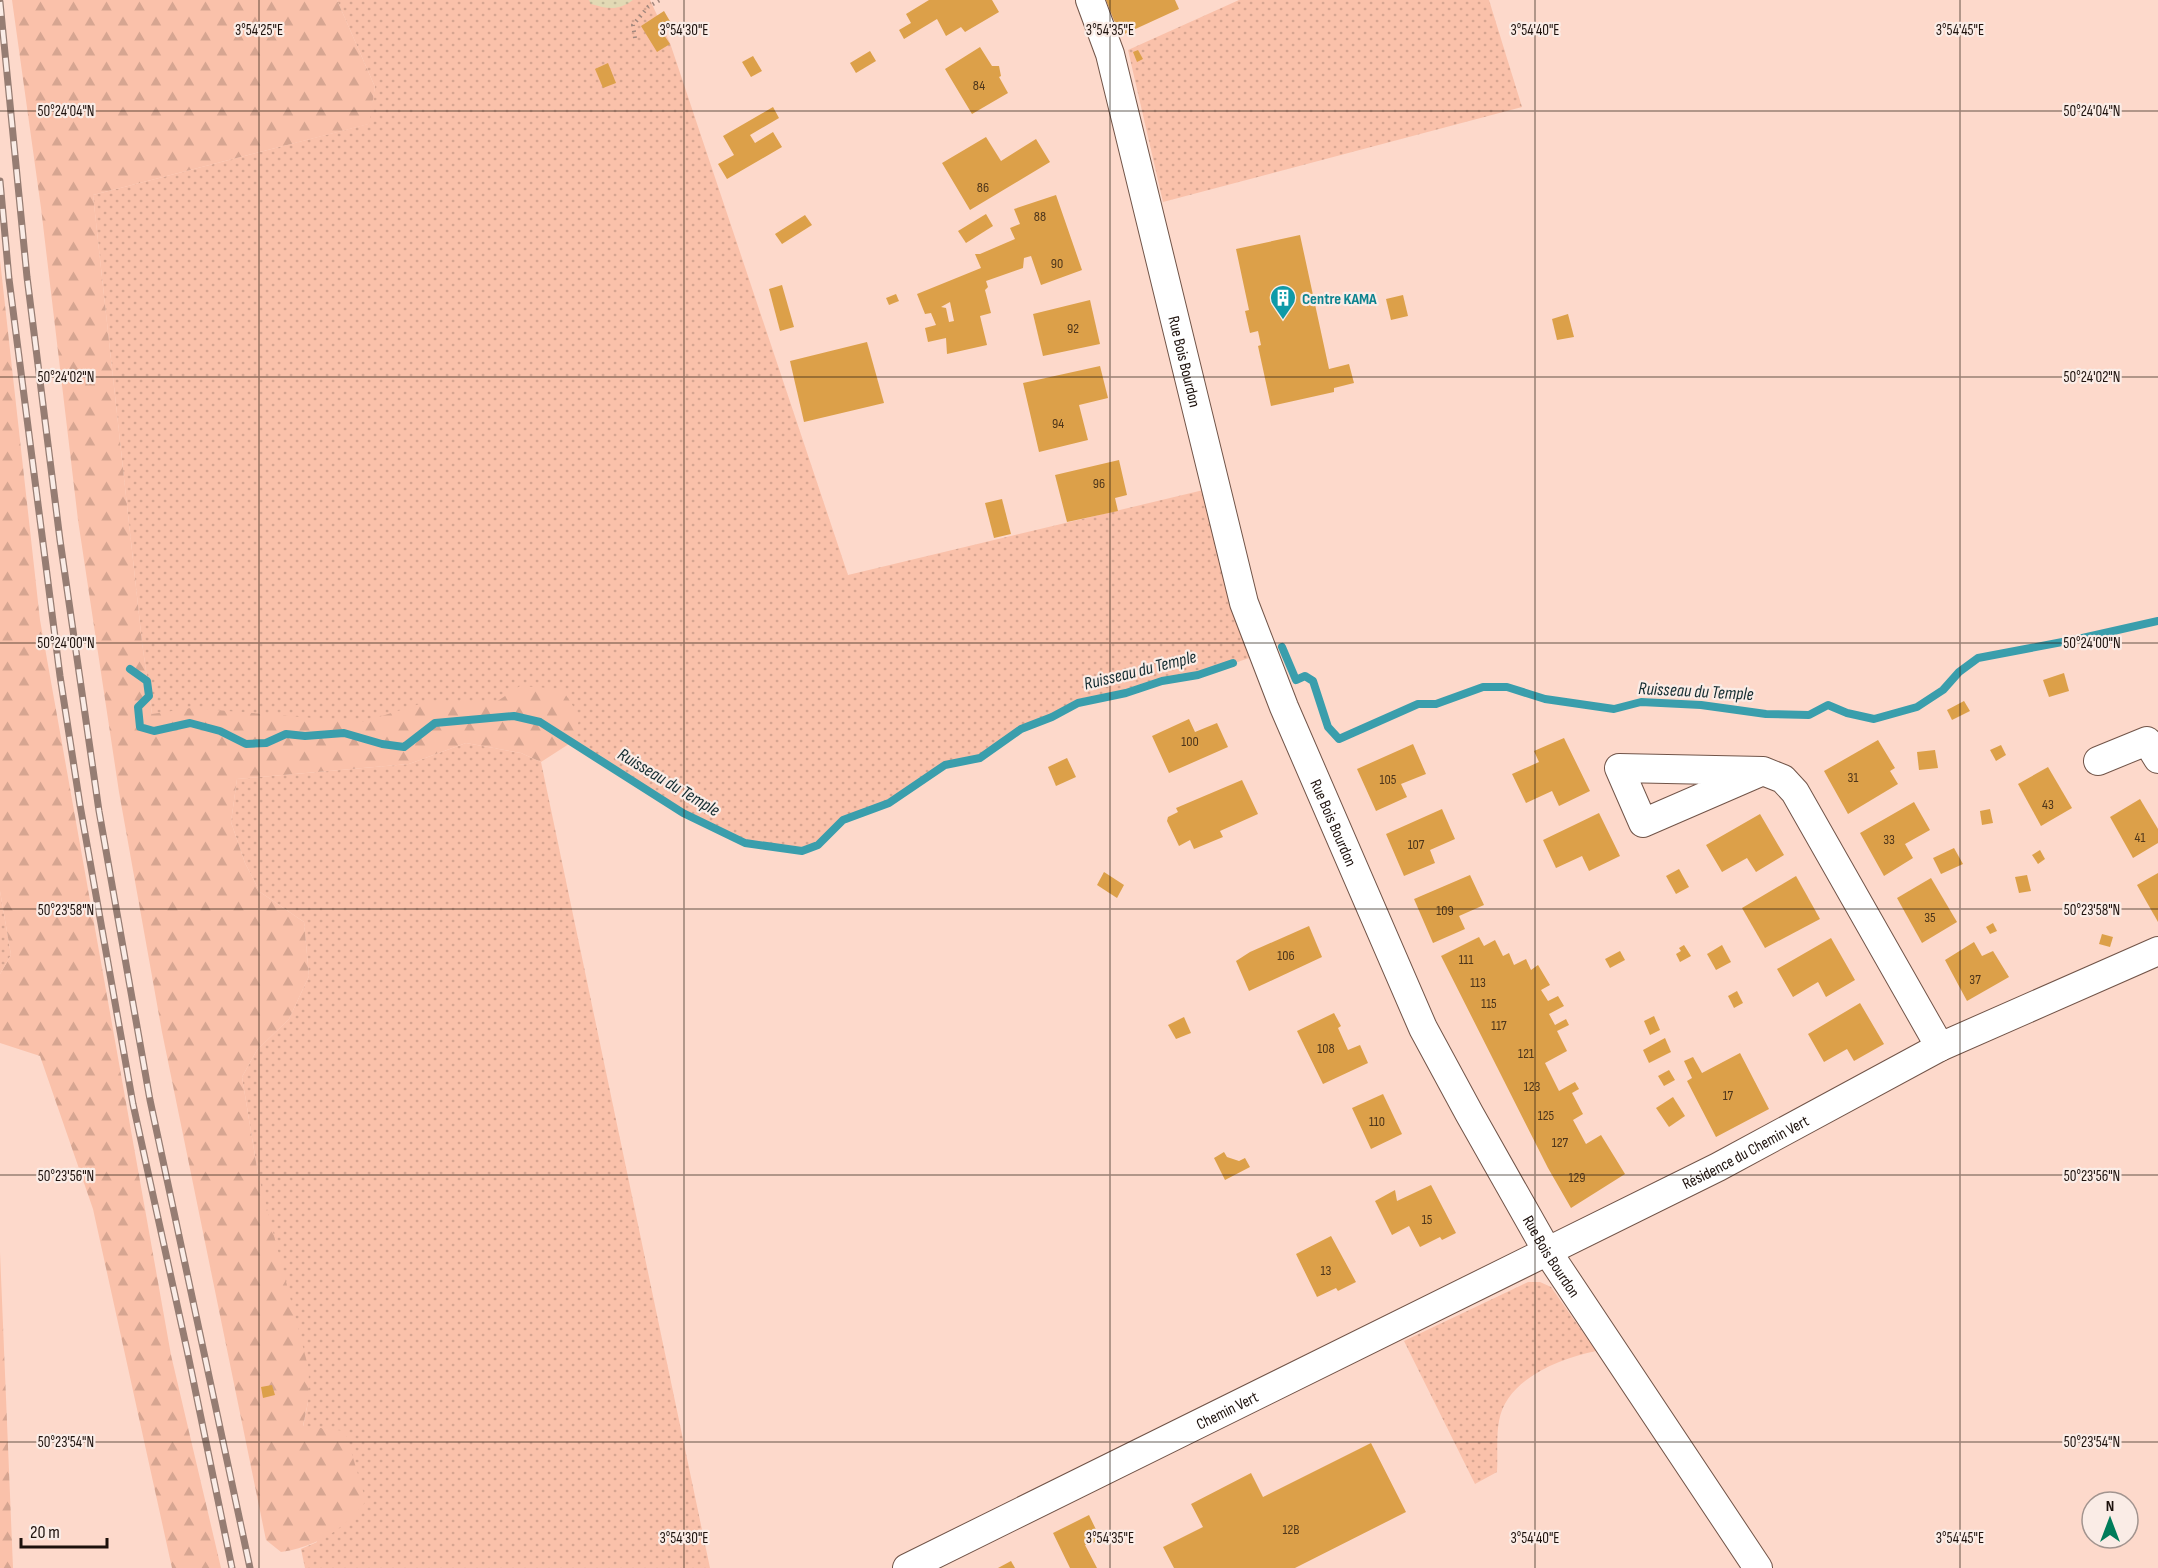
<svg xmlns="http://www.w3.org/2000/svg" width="2158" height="1568" viewBox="0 0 2158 1568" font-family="'Sofia Sans Condensed',sans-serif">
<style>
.grass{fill:url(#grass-dots)}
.forest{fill:url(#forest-firs)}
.sand{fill:url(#sand-dots)}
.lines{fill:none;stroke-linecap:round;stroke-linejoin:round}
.stream{stroke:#3a9eac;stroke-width:8}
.building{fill:#dca049;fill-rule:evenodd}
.minor-casing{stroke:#715448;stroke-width:30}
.path{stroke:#a2877d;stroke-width:4;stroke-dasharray:1.5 4.5;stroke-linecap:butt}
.minor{stroke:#fff;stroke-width:28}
.rail-casing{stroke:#967d73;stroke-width:7}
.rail{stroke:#faece6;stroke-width:4.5;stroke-dasharray:14;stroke-linecap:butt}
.ticks{fill:none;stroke:#1d110c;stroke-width:1.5;stroke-opacity:0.45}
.labels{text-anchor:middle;stroke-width:4.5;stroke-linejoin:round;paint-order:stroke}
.number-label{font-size:14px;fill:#4d351b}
.culture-label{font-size:16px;font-weight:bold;fill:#0d838f;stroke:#faece6;text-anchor:start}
.street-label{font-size:16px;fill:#1d110c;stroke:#faece6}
.water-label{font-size:18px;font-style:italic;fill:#152d32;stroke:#faece6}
.ticks-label{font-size:15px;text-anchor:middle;fill:#1d110c;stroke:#faece6;stroke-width:4.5;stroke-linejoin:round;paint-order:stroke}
</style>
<defs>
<pattern id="grass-dots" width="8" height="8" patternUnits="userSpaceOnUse" patternTransform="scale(1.5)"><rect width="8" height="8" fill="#fac1aa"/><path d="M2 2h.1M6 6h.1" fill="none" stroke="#d6a591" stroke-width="1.8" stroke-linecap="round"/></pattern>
<pattern id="forest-firs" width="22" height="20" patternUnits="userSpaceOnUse" patternTransform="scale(1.5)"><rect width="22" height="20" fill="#fac1aa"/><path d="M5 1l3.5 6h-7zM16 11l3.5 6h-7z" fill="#d6a591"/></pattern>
<pattern id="sand-dots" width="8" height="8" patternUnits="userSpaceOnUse" patternTransform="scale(1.5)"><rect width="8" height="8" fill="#e2d9b4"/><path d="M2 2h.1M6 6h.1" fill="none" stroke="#c1b99a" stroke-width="1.8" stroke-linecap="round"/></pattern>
</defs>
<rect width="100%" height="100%" fill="#fdd9cb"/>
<g class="grass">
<path d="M337,0H650L670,43L848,575L1216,487L1264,653L1199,675L1162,681L1126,693L1078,703L1052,717L1021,729L980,758L945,765L889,803L843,820L818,845L802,851L745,843L683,813L540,722L418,735L152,714L142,642L93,195L368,124L375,87Z"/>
<path d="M1239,0H1489L1522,107L1163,202L1128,50Z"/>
<path d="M466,743L521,753L541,762L710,1568H305L301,1549L317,1542L303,1427L308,1402L258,1174L242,1077L257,1050L289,1019L309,976L304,922L260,892L245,863L231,822L237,779L409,764Z"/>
<path d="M0,891L11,955L0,974Z"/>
<path d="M1528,1282H1540L1551,1287L1596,1351C1559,1359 1506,1379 1499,1421C1496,1437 1498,1455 1497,1472L1475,1484L1404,1341Z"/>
</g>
<g class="forest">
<path d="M12,0H337L375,87L369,124L93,195L142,642L152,714L191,708L363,722L429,701L496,702L520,686L562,689L580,717L572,742L541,762L521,753L466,743L409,764L237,779L231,822L245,863L260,892L304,922L309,976L289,1019L257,1050L242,1077L258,1174L309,1370L308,1402L303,1426L345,1431L366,1501C345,1529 316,1547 281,1552L266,1540L162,1032L119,792L78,520L41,208Z"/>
<path d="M0,260L40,620L171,1355L221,1568H172L93,1209L40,1056L0,1043V974L11,955L0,891Z"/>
<path d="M0,1252L13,1568H0Z"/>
</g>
<path class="sand" d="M589,0H633C618,11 608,9 591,4Z"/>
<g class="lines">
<g class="stream">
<path d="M1282,647L1296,680L1305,676L1313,681L1328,727L1339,739L1418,704H1436L1483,687H1507L1545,699L1614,709L1641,702L1701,705L1766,714L1809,715L1828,705L1847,713L1874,719L1917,707L1943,690L1959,672L1978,658L2078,639L2158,621"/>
<path d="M130,669L147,681L149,696L138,707L140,727L154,731L190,723L220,731L246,744L266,743L286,734L305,736L344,733L382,744L404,747L435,723L514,716L540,722L683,813L745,843L802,851L818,845L843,820L889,803L945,765L980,758L1021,729L1052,717L1078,703L1126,693L1162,681L1198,675L1233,663"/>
</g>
</g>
<g class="building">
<path d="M929,0H992L999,12L965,32L961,27L946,36L937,19L904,39L899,30L911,23L906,14Z"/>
<path d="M1106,0H1175L1179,9L1120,36Z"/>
<path d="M664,11L671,23L660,29L670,44L657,52L641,26Z"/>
<path d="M980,47L992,66H999L1001,76L999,77L1008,93L972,114L945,69Z"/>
<path d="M1138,50L1143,59L1137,62L1133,52Z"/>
<path d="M870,51L876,61L856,73L850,63Z"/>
<path d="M753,56L762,71L751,77L742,62Z"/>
<path d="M608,63L616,83L603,88L595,69Z"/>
<path d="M773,107L779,118L750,135L755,143L773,132L782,147L727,179L718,164L734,155L723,136Z"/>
<path d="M986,137L1001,161L1036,139L1050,162L970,210L942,163Z"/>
<path d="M1056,195L1082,270L1041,285L1031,256L1024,258L1023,268L986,281L988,287L985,290L991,313L980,316L987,345L947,354L946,338L928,342L925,328L936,325L931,313L925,314L917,294L981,268L975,254H980L1015,239L1010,228L1020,224L1014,209ZM950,302L954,321L949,322L946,308L941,307Z"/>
<path d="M986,214L993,226L966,243L958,231Z"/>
<path d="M805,215L812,225L782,244L775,234Z"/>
<path d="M1300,235L1329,369L1349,364L1354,383L1334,388V392L1271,406L1258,346L1261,345L1258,331L1250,333L1245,311L1249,310L1236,249Z"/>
<path d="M782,285L794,327L780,331L769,289Z"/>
<path d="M896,294L899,301L889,305L886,298Z"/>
<path d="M1403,295L1408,316L1391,320L1386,299Z"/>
<path d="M1090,300L1100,344L1043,356L1033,314Z"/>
<path d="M1568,314L1574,337L1557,340L1552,319Z"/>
<path d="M867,342L884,403L804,422L790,361Z"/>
<path d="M1100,366L1108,398L1079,405L1088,440L1039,452L1023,383Z"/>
<path d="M1119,460L1127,495L1115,498L1118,511L1067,522L1055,475Z"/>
<path d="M1002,499L1011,534L994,538L985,503Z"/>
<path d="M2064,673L2069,691L2049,697L2043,680Z"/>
<path d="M1964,701L1970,711L1952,720L1947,710Z"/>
<path d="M1189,719L1195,732L1217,723L1228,747L1169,773L1152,736Z"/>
<path d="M1564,738L1590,791L1559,806L1552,791L1526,803L1512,774L1539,762L1534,751Z"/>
<path d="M1878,740L1895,768L1890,771L1898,784L1848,814L1824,771Z"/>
<path d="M1413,744L1426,774L1401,784L1407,797L1376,811L1357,769Z"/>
<path d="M2001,745L2006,755L1996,761L1990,750Z"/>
<path d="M1935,750L1938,768L1919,770L1917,752Z"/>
<path d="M1067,758L1076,777L1056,786L1048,767Z"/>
<path d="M2048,767L2072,808L2041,826L2018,784Z"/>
<path d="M1242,780L1258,814L1220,831L1223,837L1194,849L1190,840L1179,846L1167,821L1168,817L1178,812L1176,808Z"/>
<path d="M2140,799L2158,829V843L2133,858L2110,817Z"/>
<path d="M1914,802L1930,830L1905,844L1913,858L1884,876L1860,833Z"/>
<path d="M1442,809L1455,839L1430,850L1435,863L1404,876L1386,834Z"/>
<path d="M1990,809L1993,823L1982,825L1980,811Z"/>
<path d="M1599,813L1620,856L1589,871L1582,856L1556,868L1543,840Z"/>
<path d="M1760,814L1784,855L1756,872L1747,858L1722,872L1706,845Z"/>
<path d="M1954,848L1963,864L1941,874L1933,858Z"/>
<path d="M2040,850L2045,859L2038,864L2032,855Z"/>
<path d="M1679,869L1689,887L1676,894L1666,876Z"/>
<path d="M1104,872L1124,885L1117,898L1097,885Z"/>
<path d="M2158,873V922L2137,885Z"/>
<path d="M1470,875L1484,905L1459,916L1465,929L1433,943L1414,899Z"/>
<path d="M2027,875L2031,891L2019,893L2015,877Z"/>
<path d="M1796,876L1820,919L1765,948L1742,908Z"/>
<path d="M1931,878L1957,922L1922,943L1897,898Z"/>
<path d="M1993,923L1997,931L1990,934L1986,927Z"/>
<path d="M1309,926L1322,957L1249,991L1236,961L1250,952Z"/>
<path d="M2102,934L2113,937L2110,947L2099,944Z"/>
<path d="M1479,937L1484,946L1495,940L1503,956L1509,953L1514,965L1526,959L1531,970L1538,965L1550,985L1541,990L1548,1001L1558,996L1564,1006L1549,1014L1555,1025L1566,1019L1569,1025L1557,1031L1567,1051L1545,1063L1559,1091L1575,1082L1579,1089L1572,1093L1583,1114L1573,1120L1586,1144L1601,1135L1625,1174L1571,1208L1548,1168L1441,956Z"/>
<path d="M1831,938L1855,980L1826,997L1818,982L1793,997L1777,969Z"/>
<path d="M1974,942L1982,956L1993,951L2009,977L1967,1001L1945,960Z"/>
<path d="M1684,945L1691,956L1680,962L1676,954L1681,951L1679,948Z"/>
<path d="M1722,945L1731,962L1716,970L1707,954Z"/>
<path d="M1620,951L1625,960L1610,968L1605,959Z"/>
<path d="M1737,991L1743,1003L1734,1008L1728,996Z"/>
<path d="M1860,1003L1884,1044L1854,1061L1847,1049L1824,1062L1808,1034Z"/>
<path d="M1334,1013L1341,1026L1338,1028L1348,1050L1360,1045L1368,1063L1323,1084L1297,1031Z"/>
<path d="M1654,1016L1660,1030L1650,1035L1644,1021Z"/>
<path d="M1184,1017L1191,1033L1176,1039L1168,1025Z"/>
<path d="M1665,1038L1671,1052L1649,1063L1643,1050Z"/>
<path d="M1740,1053L1769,1109L1716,1137L1687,1081L1692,1078L1684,1061L1693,1057L1702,1073Z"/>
<path d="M1669,1070L1675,1080L1664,1086L1658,1076Z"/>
<path d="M1383,1094L1402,1134L1371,1149L1352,1108Z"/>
<path d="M1673,1097L1685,1116L1669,1127L1656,1108Z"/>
<path d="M1224,1152L1227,1157L1239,1161L1245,1158L1250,1167L1225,1180L1214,1158Z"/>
<path d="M1431,1185L1456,1233L1442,1240L1440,1237L1420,1247L1409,1226L1392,1235L1375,1201L1395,1190L1397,1201Z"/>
<path d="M1331,1236L1356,1282L1338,1291L1336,1288L1317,1297L1296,1254Z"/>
<path d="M272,1385L275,1395L263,1398L261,1387Z"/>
<path d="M1371,1443L1406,1512L1295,1568H1174L1163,1547L1203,1527L1191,1504L1251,1473L1263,1497Z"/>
<path d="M1089,1515L1101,1540L1085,1545L1097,1568H1070L1053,1533Z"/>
<path d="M1011,1561L1015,1568H998Z"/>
</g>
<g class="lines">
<defs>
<g id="minor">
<path id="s1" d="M1090,0L1110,54L1244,603L1284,707L1423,1028L1469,1113L1547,1251L1758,1568"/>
<path d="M2098,761L2147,741L2158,759"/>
<path d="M1763,771L1643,823L1619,768L1763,771L1783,779L1795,792L1940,1047"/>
<path id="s2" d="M907,1568L1718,1167L1940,1047L2158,951"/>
</g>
</defs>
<use href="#minor" class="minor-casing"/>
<path class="path" d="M635,38L633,25L648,7L660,0"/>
<use href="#minor" class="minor"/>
<defs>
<g id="rail">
<path d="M0,2L27,277L60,540L99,811L150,1100L250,1568"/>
<path d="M0,181L9,279L43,543L60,676L80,805L133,1104L187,1350L232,1568"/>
</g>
</defs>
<use href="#rail" class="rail-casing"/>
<use href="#rail" class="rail"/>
</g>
<path class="ticks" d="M259,0V1568M684,0V1568M1110,0V1568M1535,0V1568M1960,0V1568M0,111H2158M0,377H2158M0,643H2158M0,909H2158M0,1175H2158M0,1442H2158"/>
<defs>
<symbol id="building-pin" viewBox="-11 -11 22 30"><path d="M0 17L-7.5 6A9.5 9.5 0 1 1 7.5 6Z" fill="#0f9aa8" stroke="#faece6"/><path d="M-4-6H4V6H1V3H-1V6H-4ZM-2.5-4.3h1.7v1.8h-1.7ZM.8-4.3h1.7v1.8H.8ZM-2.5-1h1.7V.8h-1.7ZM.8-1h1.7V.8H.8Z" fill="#fff"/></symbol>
</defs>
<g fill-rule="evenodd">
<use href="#building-pin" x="1268" y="283" width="30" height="40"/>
</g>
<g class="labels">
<g class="number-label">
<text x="979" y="90">84</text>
<text x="983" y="192">86</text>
<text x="1040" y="221">88</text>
<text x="1057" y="268">90</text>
<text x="1073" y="333">92</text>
<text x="1058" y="428">94</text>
<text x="1099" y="488">96</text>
<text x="1190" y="746">100</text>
<text x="1853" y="782">31</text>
<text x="1388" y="784">105</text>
<text x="2048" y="809">43</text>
<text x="2140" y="842">41</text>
<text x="1889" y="844">33</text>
<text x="1416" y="849">107</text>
<text x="1445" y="915">109</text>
<text x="1930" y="922">35</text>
<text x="1286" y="960">106</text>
<text x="1466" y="964">111</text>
<text x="1975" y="984">37</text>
<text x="1478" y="987">113</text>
<text x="1489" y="1008">115</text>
<text x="1499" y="1030">117</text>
<text x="1326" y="1053">108</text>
<text x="1526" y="1058">121</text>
<text x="1532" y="1091">123</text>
<text x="1728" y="1100">17</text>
<text x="1546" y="1120">125</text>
<text x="1377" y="1126">110</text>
<text x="1560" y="1147">127</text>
<text x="1577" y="1182">129</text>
<text x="1427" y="1224">15</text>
<text x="1326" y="1275">13</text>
<text x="1291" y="1534">12B</text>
</g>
<g class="culture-label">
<text x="1302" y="304">Centre KAMA</text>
</g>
<g class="street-label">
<text dy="6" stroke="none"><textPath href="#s1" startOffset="374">Rue Bois Bourdon</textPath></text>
<text dy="6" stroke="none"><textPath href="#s1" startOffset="860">Rue Bois Bourdon</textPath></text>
<text dy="6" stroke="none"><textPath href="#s2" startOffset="936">Résidence du Chemin Vert</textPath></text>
<text dy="6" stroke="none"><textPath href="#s1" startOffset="1346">Rue Bois Bourdon</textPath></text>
<text dy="6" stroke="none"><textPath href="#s2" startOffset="357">Chemin Vert</textPath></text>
</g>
<g class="water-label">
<text transform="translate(1140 670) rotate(-14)" y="6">Ruisseau du Temple</text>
<text transform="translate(1696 691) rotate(3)" y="6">Ruisseau du Temple</text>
<text transform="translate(669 782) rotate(31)" y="6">Ruisseau du Temple</text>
</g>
</g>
<g class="ticks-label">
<text x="259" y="35">3°54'25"E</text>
<text x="684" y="35">3°54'30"E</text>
<text x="1110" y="35">3°54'35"E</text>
<text x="1535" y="35">3°54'40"E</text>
<text x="1960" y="35">3°54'45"E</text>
<text x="66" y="116">50°24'04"N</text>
<text x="2092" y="116">50°24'04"N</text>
<text x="66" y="382">50°24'02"N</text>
<text x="2092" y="382">50°24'02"N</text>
<text x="66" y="648">50°24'00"N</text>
<text x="2092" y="648">50°24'00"N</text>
<text x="66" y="915">50°23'58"N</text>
<text x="2092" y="915">50°23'58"N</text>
<text x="66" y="1181">50°23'56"N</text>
<text x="2092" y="1181">50°23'56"N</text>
<text x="66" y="1447">50°23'54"N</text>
<text x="2092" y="1447">50°23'54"N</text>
<text x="684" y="1543">3°54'30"E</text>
<text x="1110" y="1543">3°54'35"E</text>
<text x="1535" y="1543">3°54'40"E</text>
<text x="1960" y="1543">3°54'45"E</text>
</g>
<g transform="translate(2110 1520)"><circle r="28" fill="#faece6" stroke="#a2948f" stroke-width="1.5"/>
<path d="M0-4.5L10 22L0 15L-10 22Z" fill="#007c5a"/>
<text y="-9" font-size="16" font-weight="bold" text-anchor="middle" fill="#1d110c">N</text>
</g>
<path d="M21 1538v9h86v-9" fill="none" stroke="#1d110c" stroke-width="3"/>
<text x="30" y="1538" font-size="18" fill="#1d110c" stroke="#faece6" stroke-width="4.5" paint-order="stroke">20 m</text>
</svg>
